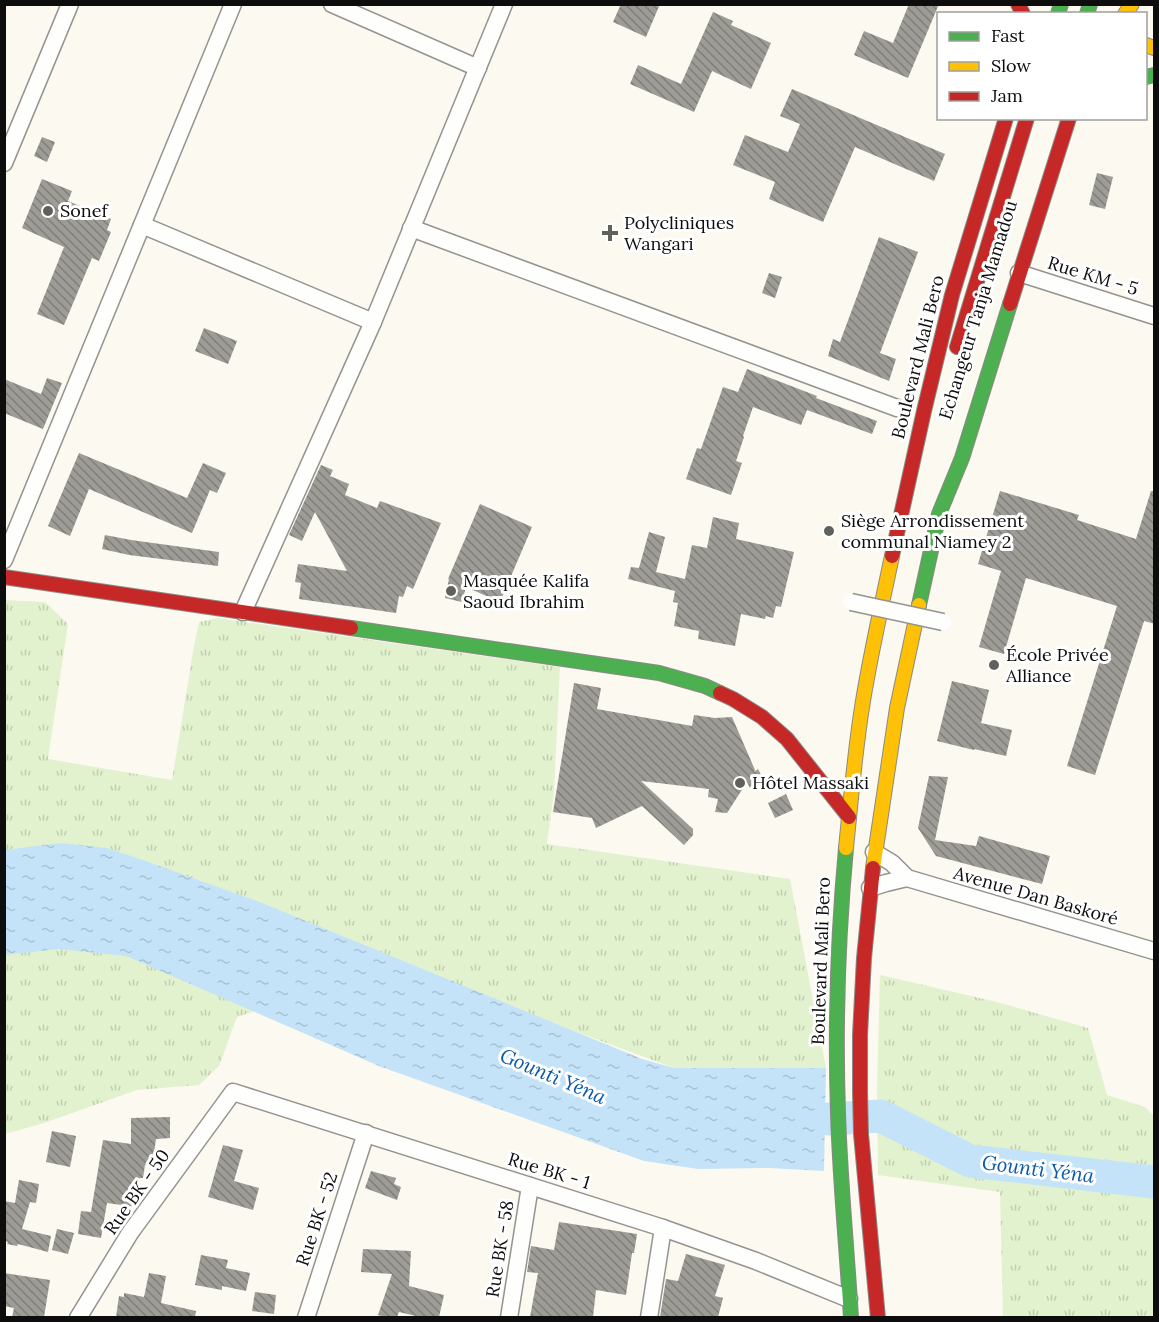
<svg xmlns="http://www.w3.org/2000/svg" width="1159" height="1322" viewBox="0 0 1159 1322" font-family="Lora,serif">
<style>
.grass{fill:url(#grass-tufts)}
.water{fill:url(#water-ripples)}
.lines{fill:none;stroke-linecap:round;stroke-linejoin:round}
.river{stroke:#c4e3f8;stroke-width:33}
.building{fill:url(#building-back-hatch)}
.street-casing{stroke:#94938f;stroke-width:19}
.fast-casing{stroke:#8b8a86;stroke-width:16}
.slow-casing{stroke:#8b8a86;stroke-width:16}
.jam-casing{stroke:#8b8a86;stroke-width:16}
.street{stroke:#fefefd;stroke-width:16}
.fast{stroke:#4caf50;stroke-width:14}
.slow{stroke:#ffc107;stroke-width:14}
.jam{stroke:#c62828;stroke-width:14}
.street-bridge-casing{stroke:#94938f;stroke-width:19;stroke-linecap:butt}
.street-bridge{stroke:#fefefd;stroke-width:16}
.poi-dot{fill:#60605c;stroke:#fff;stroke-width:2}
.labels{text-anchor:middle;stroke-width:6;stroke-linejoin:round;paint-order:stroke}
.poi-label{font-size:18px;fill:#0d0d0d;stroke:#fff;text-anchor:start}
.street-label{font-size:18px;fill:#0d0d0d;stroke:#fff}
.water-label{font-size:20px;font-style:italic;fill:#0c5aa9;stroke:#fff}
</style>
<defs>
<pattern id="grass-tufts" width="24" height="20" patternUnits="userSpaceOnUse" patternTransform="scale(1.5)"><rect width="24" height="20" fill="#e2f2ce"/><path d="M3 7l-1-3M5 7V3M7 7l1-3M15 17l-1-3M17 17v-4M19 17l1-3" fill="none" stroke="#c1ceb0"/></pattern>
<pattern id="water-ripples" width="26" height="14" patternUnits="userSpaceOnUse" patternTransform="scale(1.5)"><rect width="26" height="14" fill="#c4e3f8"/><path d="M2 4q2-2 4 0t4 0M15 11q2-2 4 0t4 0" fill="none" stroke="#a7c2d3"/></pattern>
<pattern id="building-back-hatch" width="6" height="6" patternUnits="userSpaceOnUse" patternTransform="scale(1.5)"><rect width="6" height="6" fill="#9e9c96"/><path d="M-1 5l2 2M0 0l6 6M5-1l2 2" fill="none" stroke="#7f7e79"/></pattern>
</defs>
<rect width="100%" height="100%" fill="#fbf9f0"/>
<g class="grass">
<path d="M4,600L45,602L68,624L48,759L172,780L194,646L199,622L217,618L560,667L554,792L547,844L790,879L826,1068H674L566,1028L404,962L237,1017L219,1066L199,1085L137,1090L44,1123L5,1134Z"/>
<path d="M880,975L997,1002L1088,1028L1107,1095L1145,1107L1154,1116V1317H1003L1000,1192L878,1175L877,1090Z"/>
</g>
<path class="water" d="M61,843L107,848L143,860L262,903L642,1059L674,1068H826L824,1171L769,1168L698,1169L644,1161L379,1066L126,956L58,949L5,955L4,850Z"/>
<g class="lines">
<path class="river" d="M829,1119L881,1116L970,1161L1154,1182"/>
</g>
<g class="building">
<path d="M621,4H660L646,37L613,22Z"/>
<path d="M909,4H939L908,78L854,55L864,31L893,43Z"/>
<path d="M713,12L733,21L731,25L771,43L751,89L712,71L694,112L630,84L638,65L681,84Z"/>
<path d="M792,89L945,154L934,181L855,147L823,222L769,199L775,182L733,165L745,135L788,152L800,124L780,116Z"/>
<path d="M42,137L55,142L47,162L34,156Z"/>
<path d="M1097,173L1113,177L1105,209L1089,205Z"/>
<path d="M42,179L72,191L68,201L111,219L107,230L111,232L99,261L92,258L64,325L37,314L64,247L22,228Z"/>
<path d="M879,237L918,252L880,353L896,359L889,381L828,356L833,339L840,342Z"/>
<path d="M769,273L782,277L775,298L762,293Z"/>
<path d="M204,328L237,341L228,364L195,351Z"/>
<path d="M747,369L817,396L816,398L877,421L872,434L807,410L801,425L753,407L743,436L744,437L736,461L742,463L731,495L686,479L697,448L701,449L723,387L738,392Z"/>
<path d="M47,378L62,383L43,429L4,413V379L41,394Z"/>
<path d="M79,453L187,498L203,463L226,473L217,493L210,490L192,533L89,489L70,536L48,526Z"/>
<path d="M321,465L333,470L330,476L349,484L345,495L377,508L380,501L441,523L413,589L407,586L403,597L399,596L396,613L299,599L301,583L295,582L298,564L347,571L315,512L302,541L289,535Z"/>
<path d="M1000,491L1079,515L1077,520L1136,539L1151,491H1155V624L1144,621L1095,775L1067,766L1117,606L1026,578L1004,654L979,647L1001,571L978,564Z"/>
<path d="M480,504L532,527L500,602L466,587L462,602L445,598L449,579H448Z"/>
<path d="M713,517L739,523L736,539L794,552L781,607L776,606L773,618L766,616L765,619L741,614L735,646L698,639L699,631L674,626L678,603L673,602L675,591L628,579L631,567L639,568L649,532L665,537L656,572L685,579L692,545L707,548Z"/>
<path d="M105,535L131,540L219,552L218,566L129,555L102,549Z"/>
<path d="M952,681L989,690L981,723L1012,730L1006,756L974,749V750L937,741Z"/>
<path d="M574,683L601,688L597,709L692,726L694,715L715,718L732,717L755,770L754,772L758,769L766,784L752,792L747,782L727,813L715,812L718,799L708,797L709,789L641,781L693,829V835L684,845L642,806L596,828L592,818L553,812Z"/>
<path d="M929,776L948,777L935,840L976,846L979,836L1050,856L1042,884L936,856L918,828Z"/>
<path d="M786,794L793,810L775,818L768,803Z"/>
<path d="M170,1117V1138L156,1139L152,1166L145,1165L143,1178H140L136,1207L107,1203L101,1238L78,1234L81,1211L91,1212L103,1140L131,1144V1118Z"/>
<path d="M52,1131L76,1136L70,1167L46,1162Z"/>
<path d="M223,1145L243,1150L234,1181L259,1188L253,1210L208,1197Z"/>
<path d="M371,1171L396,1178L394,1184L401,1187L397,1200L365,1188Z"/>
<path d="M19,1180L39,1184L36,1203L30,1202L22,1229L51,1236L48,1252L18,1244L17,1246L7,1244L8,1242L4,1241V1201L15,1203Z"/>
<path d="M559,1222L637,1234L634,1253H632L626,1295L596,1290L593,1317H530L538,1273L527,1272L531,1246L554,1250Z"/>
<path d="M57,1229L74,1233L68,1254L52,1250Z"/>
<path d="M363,1249L411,1251L409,1286L444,1295L439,1317H420L399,1312L397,1317H386L378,1315L392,1274L361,1272Z"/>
<path d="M686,1254L725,1265L715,1296L723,1298L718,1317H660L666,1279L678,1281Z"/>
<path d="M201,1255L228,1260L226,1268L250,1273L246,1291L222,1286V1290L195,1285Z"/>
<path d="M4,1273L50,1280L44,1317H12L14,1308L4,1306Z"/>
<path d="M149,1273L166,1276L161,1303L196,1311L195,1317H116L119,1296L124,1297V1293L144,1297Z"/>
<path d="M255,1292L276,1295L274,1314L252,1311Z"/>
</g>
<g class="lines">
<defs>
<g id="street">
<path d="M332,4L478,68"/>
<path d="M4,163L70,4"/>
<path d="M142,225L373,322"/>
<path d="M411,228L897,408"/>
<path d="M1019,273L1154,316"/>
<path d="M4,560L233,4"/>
<path d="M243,612L373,322L504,4"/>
<path d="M874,852L892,863L907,878L1154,951"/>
<path d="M870,888L886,883L907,878"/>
<path d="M78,1318L130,1233L233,1092L663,1228L756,1261L849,1299"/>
<path d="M306,1318L366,1133"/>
<path d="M509,1318L530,1186"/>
<path d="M649,1318L663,1228"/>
</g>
<g id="fast">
<path d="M1058,14L1061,4"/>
<path d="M1087,14L1090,4"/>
<path d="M1146,77L1154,75"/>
<path d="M919,605L939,514L962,458L1010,304"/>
<path d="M351,628L659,673L705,686L720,693"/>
<path d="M846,848C838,935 835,1024 838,1113C840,1181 847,1250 851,1318"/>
</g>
<g id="slow">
<path d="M1125,14L1132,4"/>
<path d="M1146,45L1154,48"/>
<path d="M846,848C851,799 855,749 863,701C871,652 882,604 892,556"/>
<path d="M873,868L897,708L919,605"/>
</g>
<g id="jam">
<path d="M1018,4L1023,14"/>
<path d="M1010,304L1069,118"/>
<path d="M957,347L1027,118"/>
<path d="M892,556L924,411L952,295L1006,118"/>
<path d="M4,577L351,628"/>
<path d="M720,693L733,699L762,717L787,739L849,817"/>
<path d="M873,868L864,958L860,1035V1092L861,1134L878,1318"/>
</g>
</defs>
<use href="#street" class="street-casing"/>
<use href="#fast" class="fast-casing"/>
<use href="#slow" class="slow-casing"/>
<use href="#jam" class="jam-casing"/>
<use href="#street" class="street"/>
<use href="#fast" class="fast"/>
<use href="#slow" class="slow"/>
<use href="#jam" class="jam"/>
<defs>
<path id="street-bridge" d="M851,602L943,622"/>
</defs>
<use href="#street-bridge" class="street-bridge-casing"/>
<use href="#street-bridge" class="street-bridge"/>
</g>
<g class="poi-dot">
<circle cx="48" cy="211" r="6"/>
<path d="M607 224h6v6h6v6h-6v6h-6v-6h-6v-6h6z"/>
<circle cx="829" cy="531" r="6"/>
<circle cx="451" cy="591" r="6"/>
<circle cx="994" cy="665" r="6"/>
<circle cx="740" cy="783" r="6"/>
</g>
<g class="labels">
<g class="poi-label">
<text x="60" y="217">Sonef</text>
<text x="624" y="229">Polycliniques<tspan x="624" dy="21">Wangari</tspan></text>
<text x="841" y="527">Siège Arrondissement<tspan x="841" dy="21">communal Niamey 2</tspan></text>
<text x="463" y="587">Masquée Kalifa<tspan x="463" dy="21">Saoud Ibrahim</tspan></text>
<text x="1006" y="661">École Privée<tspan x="1006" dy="21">Alliance</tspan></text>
<text x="752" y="789">Hôtel Massaki</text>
</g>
<g class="street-label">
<text transform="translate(1093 276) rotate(17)" y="6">Rue KM - 5</text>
<text transform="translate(978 310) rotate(-73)" y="6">Echangeur Tanja Mamadou</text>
<text transform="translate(918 357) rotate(-76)" y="6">Boulevard Mali Bero</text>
<text transform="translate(1036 896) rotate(16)" y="6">Avenue Dan Baskoré</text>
<text transform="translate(821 961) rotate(-88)" y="6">Boulevard Mali Bero</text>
<text transform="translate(549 1171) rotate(17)" y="6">Rue BK - 1</text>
<text transform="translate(137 1192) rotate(-55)" y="6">Rue BK - 50</text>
<text transform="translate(317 1219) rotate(-72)" y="6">Rue BK - 52</text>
<text transform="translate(500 1249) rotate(-81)" y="6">Rue BK - 58</text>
</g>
<g class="water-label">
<text transform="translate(553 1076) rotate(23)" y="7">Gounti Yéna</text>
<text transform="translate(1038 1169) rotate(7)" y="7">Gounti Yéna</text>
</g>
</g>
<rect width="1159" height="1322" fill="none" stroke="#0d0d0d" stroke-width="12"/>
<rect x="937" y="12" width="210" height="108" fill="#ffffff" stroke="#9e9e9e" stroke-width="1.5"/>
<rect x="949" y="32" width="30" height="9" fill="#4caf50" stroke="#9e9e9e" stroke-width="1.5"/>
<text x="991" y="42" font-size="18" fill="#0d0d0d">Fast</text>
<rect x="949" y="62" width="30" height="9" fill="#ffc107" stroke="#9e9e9e" stroke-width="1.5"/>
<text x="991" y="72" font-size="18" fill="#0d0d0d">Slow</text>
<rect x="949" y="92" width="30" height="9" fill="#c62828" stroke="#9e9e9e" stroke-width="1.5"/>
<text x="991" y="102" font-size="18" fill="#0d0d0d">Jam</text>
</svg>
